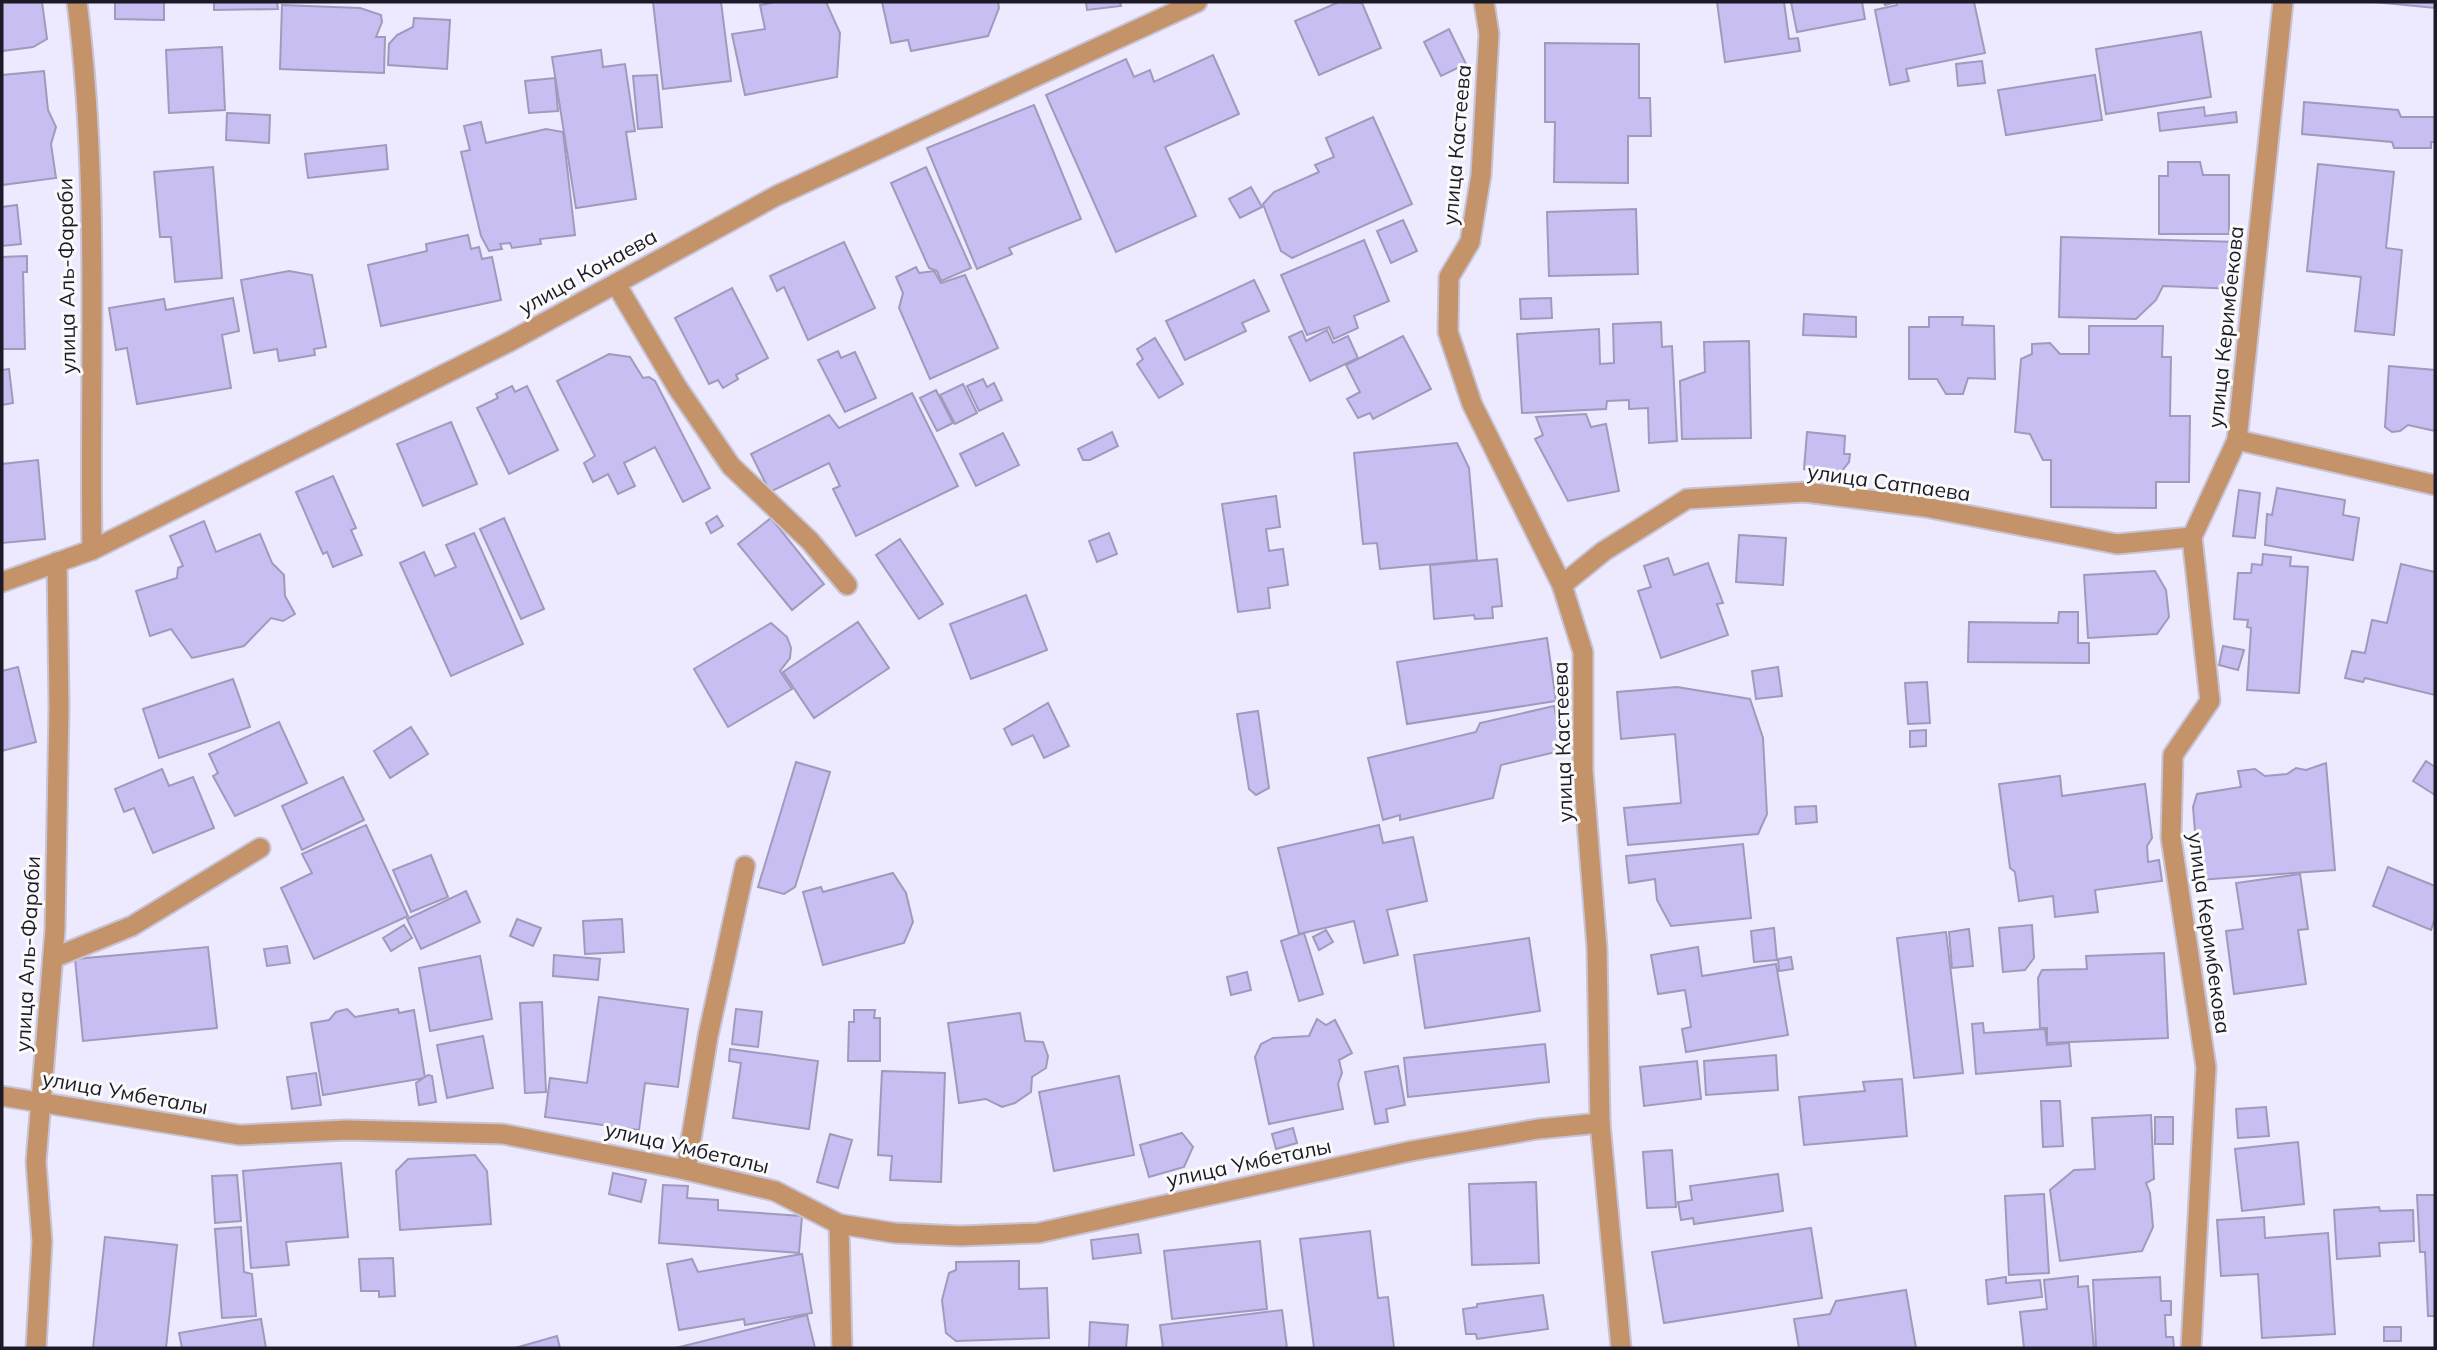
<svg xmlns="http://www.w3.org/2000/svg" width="2437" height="1350" viewBox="0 0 2437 1350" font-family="Mulish,sans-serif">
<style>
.building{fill:#c8bef2;stroke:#a09abc;stroke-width:2}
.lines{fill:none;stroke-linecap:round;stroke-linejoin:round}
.service-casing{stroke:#c8c4d8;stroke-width:23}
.minor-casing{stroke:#c8c4d8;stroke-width:23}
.tertiary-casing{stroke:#c8c4d8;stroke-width:23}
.service{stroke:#c4936a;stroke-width:19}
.minor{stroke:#c4936a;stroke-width:19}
.tertiary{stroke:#c4936a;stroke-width:19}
.labels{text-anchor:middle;stroke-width:6;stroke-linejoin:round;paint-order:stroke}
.street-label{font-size:21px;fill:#1d1a27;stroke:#fafafa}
</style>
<rect width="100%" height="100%" fill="#ede9ff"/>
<g class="building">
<path d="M2,2H42L47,39L33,47L2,51Z"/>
<path d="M115,2H164V20L115,19Z"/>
<path d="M167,2H277L278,9L214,10V2Z"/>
<path d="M653,2H721L731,81L663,89Z"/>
<path d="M776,2H826L840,33L837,77L745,95L732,34L765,29L760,5Z"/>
<path d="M882,2H998L999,8L988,36L911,51L908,40L891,43Z"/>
<path d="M1086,2H1120L1121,6L1087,10Z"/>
<path d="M1339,2L1362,3L1381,48L1319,75L1295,21Z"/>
<path d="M1717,2H1784L1789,39L1798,38L1800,51L1725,62Z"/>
<path d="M1791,2H1862L1865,19L1797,32Z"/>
<path d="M1884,2H1974L1985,53L1906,69L1909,81L1890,85L1875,10L1897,5L1896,2L1885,5Z"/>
<path d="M2374,2H2435V8Z"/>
<path d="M282,5L360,8L381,15L382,22L376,37H385L384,73L280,69Z"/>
<path d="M414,18L450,20L447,69L388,65L389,44L397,35L413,27Z"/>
<path d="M1449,29L1466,64L1441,76L1424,42Z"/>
<path d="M2201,32L2211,97L2106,114L2096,49Z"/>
<path d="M1545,43L1639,44V98H1650L1651,136H1628V183L1554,182L1555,122H1545Z"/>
<path d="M222,47L225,110L169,113L166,50Z"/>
<path d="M601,50L603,67L625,64L635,131L626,132L636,199L576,208L552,57Z"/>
<path d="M1213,55L1239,114L1165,147L1196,216L1116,252L1046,95L1126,59L1134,77L1150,70L1154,82Z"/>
<path d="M1982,61L1985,83L1958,86L1956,64Z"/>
<path d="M44,71L48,110L56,127L51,144L56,178L2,185V75Z"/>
<path d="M657,75L662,127L638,129L633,76Z"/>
<path d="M2095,75L2102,120L2006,135L1998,90Z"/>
<path d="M555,78L558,111L529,113L525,81Z"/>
<path d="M2304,102L2398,110L2401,117H2435V142H2431V148H2394L2392,142L2302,134Z"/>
<path d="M1034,105L1081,219L1009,248L1012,254L977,269L927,148Z"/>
<path d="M2204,107L2205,116L2236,112L2237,122L2160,131L2158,113Z"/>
<path d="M227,113L270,115L269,143L226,140Z"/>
<path d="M1373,117L1412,204L1292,258L1281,251L1263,204L1274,192L1319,172L1315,165L1334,157L1326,138Z"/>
<path d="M481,122L486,143L546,129L563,132L575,235L540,239L541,244L512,248L510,243L500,244L502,249L489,251L481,236L461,152L470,150L464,126Z"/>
<path d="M386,145L388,169L308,178L305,154Z"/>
<path d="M2168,162H2200L2203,175H2229V234H2159V176H2168Z"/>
<path d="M2318,164L2394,172L2386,248L2402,250L2394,335L2355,331L2361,277L2307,271Z"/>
<path d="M213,167L222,278L175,282L171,237H160L154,172Z"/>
<path d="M926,167L971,268L941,281L937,271L929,268L891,183Z"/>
<path d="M1251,187L1262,207L1240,218L1229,199Z"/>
<path d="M17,205L21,244L2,246V207Z"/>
<path d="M1636,209L1638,274L1549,276L1547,212Z"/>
<path d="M1403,220L1417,251L1391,263L1377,231Z"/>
<path d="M468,235L471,249L479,247L482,259L492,257L501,300L381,326L368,265L427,251L426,244Z"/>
<path d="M2061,237L2238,242L2236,289L2163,286L2156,300L2136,319L2059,317Z"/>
<path d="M1364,240L1389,301L1354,316L1358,328L1334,339L1329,327L1307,335L1281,275Z"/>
<path d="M844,242L875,308L808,340L784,287L777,291L770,276Z"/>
<path d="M27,256V272H23L25,349H2V257Z"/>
<path d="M916,267L919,273L934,271L941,283L965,275L998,348L930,379L899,308L903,293L896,277Z"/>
<path d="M289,271L312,275L326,347L314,349L315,355L279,361L277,349L254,353L241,280Z"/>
<path d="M1254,280L1269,311L1242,323L1246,331L1185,360L1166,321Z"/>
<path d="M732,288L768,358L736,375L738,379L723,388L718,380L709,384L675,318Z"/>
<path d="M233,298L239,331L222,335L231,388L137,404L127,348L116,350L109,308L164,299L166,310Z"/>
<path d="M1551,298L1552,318L1521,319L1520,299Z"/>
<path d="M1804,314L1856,317V337L1803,335Z"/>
<path d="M1929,317H1963L1962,325L1994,326L1995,379L1968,378L1963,394H1946L1937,379H1909V327H1929Z"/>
<path d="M1661,322L1662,347L1672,346L1677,441L1649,443L1648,408L1629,409V400L1607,401L1606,409L1522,413L1517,334L1599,329L1600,364L1614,363L1613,324Z"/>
<path d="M2089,326H2163L2162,357H2171L2170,416H2190L2189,482H2156V508L2051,507V460H2043L2030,434L2015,432L2021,359L2032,354V344L2050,343L2060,354H2089Z"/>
<path d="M1327,330L1333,343L1348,336L1358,358L1310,381L1289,337L1302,331L1306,341Z"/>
<path d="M1403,336L1431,389L1373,419L1370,413L1358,418L1347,399L1360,392L1346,365Z"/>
<path d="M1155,338L1183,384L1159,398L1137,364L1143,359L1137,349Z"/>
<path d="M1749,341L1751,438L1682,439L1680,381L1705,372L1704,342Z"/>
<path d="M838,351L841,358L855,352L876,398L845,412L818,360Z"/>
<path d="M609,354L630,357L643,378L649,377L655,381L710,488L683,502L655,447L624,463L635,486L618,494L608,474L593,482L584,463L595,456L557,381Z"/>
<path d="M2389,366L2435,370V431L2408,425L2400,431L2392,432L2385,427Z"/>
<path d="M9,369L13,403L2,405V370Z"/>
<path d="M983,379L987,387L994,383L1002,400L979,411L967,386Z"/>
<path d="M963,384L977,413L955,424L940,395Z"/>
<path d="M512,386L515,392L527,386L558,450L509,474L477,408L498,398L496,394Z"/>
<path d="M936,390L953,423L937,431L920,398Z"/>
<path d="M912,393L958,486L856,536L833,489L840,486L829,463L770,492L751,454L829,415L839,428Z"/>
<path d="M1586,414L1591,427L1606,424L1619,491L1568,501L1535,439L1543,435L1536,417Z"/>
<path d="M451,422L477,484L423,506L397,444Z"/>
<path d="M1112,432L1118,446L1090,460H1083L1078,449Z"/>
<path d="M1807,432L1845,436L1844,454H1850L1849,462L1841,472L1804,469Z"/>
<path d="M1003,433L1019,465L976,486L960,454Z"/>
<path d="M1457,443L1469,468L1477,560L1380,569L1377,543L1363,544L1354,453Z"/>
<path d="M38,460L45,539L2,543V464Z"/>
<path d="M333,476L356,528L351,530L362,555L333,567L327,552L323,554L296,492Z"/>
<path d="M2277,488L2345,500L2343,515L2359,518L2353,560L2265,545L2267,514L2272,515Z"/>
<path d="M2239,490L2260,493L2255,538L2233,536Z"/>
<path d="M1276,496L1280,527L1266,529L1269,551L1283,549L1288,585L1268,588L1270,608L1238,612L1222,504Z"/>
<path d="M717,516L723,526L711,533L706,523Z"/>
<path d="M504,518L544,609L521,619L480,529Z"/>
<path d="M771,518L824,584L792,610L738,544Z"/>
<path d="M204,521L216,552L260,534L272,563L284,575L285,596L295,614L283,621L271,618L244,646L192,658L171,629L150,636L136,591L177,578L178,568L183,566L170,536Z"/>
<path d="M474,533L523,644L451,676L400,563L424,552L435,576L456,567L446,545Z"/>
<path d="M1109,533L1117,554L1097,562L1089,541Z"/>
<path d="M1739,535L1786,538L1783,585L1736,582Z"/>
<path d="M900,539L943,604L919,619L876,555Z"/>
<path d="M2263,554L2291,557L2290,566L2308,567L2299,693L2247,690L2251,628L2247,627L2248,620L2234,619L2238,573H2251L2252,564L2262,565Z"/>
<path d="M1668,558L1674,575L1708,563L1723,603L1717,604L1728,635L1661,658L1638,591L1651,587L1644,566Z"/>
<path d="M1497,559L1502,606L1492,607L1493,618L1475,619L1474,615L1434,619L1430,565Z"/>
<path d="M2401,564L2435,572V695L2365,678L2363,682L2345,678L2352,651L2365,653L2372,620L2387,623Z"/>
<path d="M2155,571L2166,590L2169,617L2157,634L2088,638L2084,575Z"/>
<path d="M1026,595L1047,650L971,679L950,624Z"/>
<path d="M2059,612H2078V643H2089V663L1968,662L1969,622L2058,623Z"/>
<path d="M858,622L889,668L814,718L783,672Z"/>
<path d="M771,623L787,637L791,648L790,658L780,671L792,689L728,727L694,669Z"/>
<path d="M1547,638L1556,701L1407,724L1397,662Z"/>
<path d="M2223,646L2244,650L2238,670L2219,665Z"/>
<path d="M18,667L36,742L2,751V671Z"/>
<path d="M1778,667L1782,696L1756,699L1752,671Z"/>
<path d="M233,679L250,727L159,758L143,709Z"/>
<path d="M1927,682L1930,723L1908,724L1905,683Z"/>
<path d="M1677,687L1750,699L1763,738L1767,814L1758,834L1628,845L1624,808L1681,803L1675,734L1621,739L1617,692Z"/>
<path d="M1048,703L1069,746L1044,758L1033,735L1012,745L1004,729Z"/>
<path d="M1554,706L1564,750L1501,765L1493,798L1400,820V815L1383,820L1368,758L1476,732L1480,723Z"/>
<path d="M1258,711L1269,788L1256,795L1249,789L1237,714Z"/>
<path d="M279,722L307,783L235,816L213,776L218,773L209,754Z"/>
<path d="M411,727L428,754L390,778L374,751Z"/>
<path d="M1926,730V746L1910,747V731Z"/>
<path d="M2426,761L2435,767V795L2413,781Z"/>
<path d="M796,762L830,772L795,887L784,894L758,887Z"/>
<path d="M2326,763L2335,870L2199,880L2193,807L2197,794L2241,787L2238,771L2255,769L2265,776L2287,774L2296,768L2306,770Z"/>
<path d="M162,769L169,786L193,777L214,828L153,853L134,808L124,812L115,789Z"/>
<path d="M2060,776L2062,796L2145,784L2152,838L2147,846L2148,862L2159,860L2162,881L2095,890L2098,912L2055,917L2053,896L2019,901L2015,872L2010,868L1999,784Z"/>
<path d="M343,777L364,820L302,850L282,806Z"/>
<path d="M1816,806L1817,822L1796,824L1795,807Z"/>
<path d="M366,825L408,916L314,959L281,888L312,873L302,854Z"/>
<path d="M1379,825L1383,843L1413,837L1427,901L1387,910L1398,955L1364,963L1354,921L1299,934L1278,848Z"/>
<path d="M1743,844L1751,918L1671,926L1657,900L1655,879L1629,883L1626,856Z"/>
<path d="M431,855L448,897L411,912L393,870Z"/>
<path d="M2388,867L2435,886V918L2431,930L2373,906Z"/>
<path d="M893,873L906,893L913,922L904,943L823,965L803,892L821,887L823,892Z"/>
<path d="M2300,874L2308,929L2298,930L2306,984L2234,994L2226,931L2243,929L2236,883Z"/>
<path d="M466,891L480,922L421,949L407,919Z"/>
<path d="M517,919L541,928L533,946L510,936Z"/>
<path d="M622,919L624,952L585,954L583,921Z"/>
<path d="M404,925L412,938L391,951L383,938Z"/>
<path d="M2032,925L2034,958L2025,970L2003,972L1999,928Z"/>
<path d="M1774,928L1777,960L1754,962L1751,931Z"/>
<path d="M1969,929L1973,966L1952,968L1949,932Z"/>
<path d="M1326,930L1333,942L1319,950L1313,937Z"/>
<path d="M1946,932L1963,1073L1914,1078L1897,938Z"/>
<path d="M1304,933L1323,994L1299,1001L1281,941Z"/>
<path d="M1529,938L1540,1011L1425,1028L1414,955Z"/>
<path d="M287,946L290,963L267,966L264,949Z"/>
<path d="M208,947L217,1028L83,1041L75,959Z"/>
<path d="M1698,947L1702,976L1776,964L1788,1035L1686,1052L1682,1029L1691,1027L1685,990L1658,994L1651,955Z"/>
<path d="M2164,953L2168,1038L2047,1043V1028H2040L2038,978L2042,970L2087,969L2086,956Z"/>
<path d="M554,955L600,959L598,980L553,976Z"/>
<path d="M480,956L492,1019L430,1031L419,968Z"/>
<path d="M1791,957L1793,969L1779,971L1778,959Z"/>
<path d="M1247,972L1251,990L1231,995L1227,977Z"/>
<path d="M599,997L688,1009L678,1087L645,1083L639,1130L545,1117L550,1078L587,1083Z"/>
<path d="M542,1002L546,1092L525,1093L520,1003Z"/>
<path d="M347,1009L355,1017L398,1009L399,1013L414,1010L425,1078L323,1095L311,1023L329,1020L336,1012Z"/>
<path d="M736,1009L762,1012L758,1047L732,1044Z"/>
<path d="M854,1010H875L874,1018H880V1061H848L849,1022H854Z"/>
<path d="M1020,1013L1025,1041L1043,1042L1048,1056L1046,1068L1032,1077L1031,1092L1015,1103L1002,1107L986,1099L959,1103L948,1023Z"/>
<path d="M1317,1019L1326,1025L1335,1020L1352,1053L1339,1060L1342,1073L1338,1084L1343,1109L1269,1124L1255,1057L1261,1044L1273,1038L1309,1036Z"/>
<path d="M1983,1023L1984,1033L2045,1029L2047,1045L2069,1043L2071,1066L1976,1074L1972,1024Z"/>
<path d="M483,1036L493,1088L447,1098L437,1045Z"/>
<path d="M1545,1044L1549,1082L1408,1097L1404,1058Z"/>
<path d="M730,1049L818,1061L809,1129L733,1118L741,1063L729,1061Z"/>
<path d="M1776,1055L1778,1090L1706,1095L1704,1061Z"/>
<path d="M1697,1061L1701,1099L1644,1106L1640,1067Z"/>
<path d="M1398,1066L1405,1105L1386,1109L1388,1122L1375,1124L1365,1072Z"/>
<path d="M882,1071L945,1073L941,1182L890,1180L892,1156L878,1155Z"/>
<path d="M316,1073L321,1105L292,1109L287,1077Z"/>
<path d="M428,1075L432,1076L436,1102L419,1105L416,1083Z"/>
<path d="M1119,1076L1134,1155L1054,1171L1039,1092Z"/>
<path d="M1902,1079L1907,1136L1804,1145L1799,1097L1865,1091L1863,1082Z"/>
<path d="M2041,1101H2060L2063,1146L2043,1147Z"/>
<path d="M2266,1107L2269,1136L2238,1138L2236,1109Z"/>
<path d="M2151,1115L2154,1179L2146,1183L2150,1193L2153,1227L2142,1251L2060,1261L2050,1190L2074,1170L2095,1169L2092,1118Z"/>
<rect x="2155" y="1117" width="18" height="27"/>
<path d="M1293,1128L1297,1143L1276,1149L1272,1134Z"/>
<path d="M1182,1133L1193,1147L1184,1167L1149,1177L1140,1145Z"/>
<path d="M830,1134L852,1140L838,1188L817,1182Z"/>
<path d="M2298,1142L2304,1204L2242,1211L2235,1149Z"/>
<path d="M1672,1150L1676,1207L1647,1208L1643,1152Z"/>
<path d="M475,1155L487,1171L491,1224L400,1230L396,1171L408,1159Z"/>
<path d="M341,1163L348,1237L286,1242L289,1265L251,1268L243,1171Z"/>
<path d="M613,1173L646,1180L641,1202L609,1194Z"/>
<path d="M1778,1174L1783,1211L1694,1224L1693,1218L1681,1220L1678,1202L1692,1200L1690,1186Z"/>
<path d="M237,1175L241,1221L215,1223L212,1176Z"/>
<path d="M1536,1182L1539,1263L1472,1265L1469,1184Z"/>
<path d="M663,1185L688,1186L687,1198L718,1200V1210L802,1216L799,1253L659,1243Z"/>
<path d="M2044,1194L2049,1273L2009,1275L2005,1196Z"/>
<path d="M2417,1195H2435V1316H2428L2425,1252H2420Z"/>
<path d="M2379,1207L2380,1211L2413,1210L2414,1241L2379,1243L2380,1256L2337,1259L2334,1210Z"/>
<path d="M2264,1217L2265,1238L2328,1233L2335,1334L2262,1338L2258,1274L2221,1276L2217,1220Z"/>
<path d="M241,1227L244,1272L252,1274L256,1316L222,1318L215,1229Z"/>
<path d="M1811,1228L1822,1298L1664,1323L1652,1252Z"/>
<path d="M1370,1231L1378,1298L1388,1297L1394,1348H1314L1300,1239Z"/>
<path d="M1138,1234L1141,1253L1093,1259L1091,1240Z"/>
<path d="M105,1237L177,1245L166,1348H93Z"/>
<path d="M1260,1241L1267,1309L1172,1319L1164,1251Z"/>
<path d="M802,1254L812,1313L745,1325L744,1319L679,1330L667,1264L692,1259L698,1272Z"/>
<path d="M393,1258L395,1296L379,1297V1291H361L359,1259Z"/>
<path d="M1019,1261V1289L1047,1288L1049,1338L956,1341L946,1333L942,1300L949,1273L956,1270V1262Z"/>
<path d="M2078,1276V1287L2088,1286L2094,1348H2024L2020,1312L2047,1309L2044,1280Z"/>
<path d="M2006,1277V1283L2040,1280L2042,1297L1988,1304L1986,1280Z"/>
<path d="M2160,1277L2161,1301H2171V1315H2165L2166,1337H2173L2174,1348H2096L2093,1280Z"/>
<path d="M1906,1290L1916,1348H1799L1794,1319L1830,1314L1836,1301Z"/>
<path d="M1543,1295L1548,1329L1477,1339L1476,1334H1466L1463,1309L1477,1307V1304Z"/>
<path d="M1282,1310L1287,1348H1163L1160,1325Z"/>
<path d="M807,1315L815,1348H676Z"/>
<path d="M261,1319L266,1348H182L179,1333Z"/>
<path d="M1090,1322L1128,1325L1126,1348H1089Z"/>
<rect x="2384" y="1327" width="17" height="14"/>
<path d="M557,1336L560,1348H515Z"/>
</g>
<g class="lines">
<defs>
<g id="service">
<path d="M616,284L677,387L731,466L810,541L847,585"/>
<path d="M53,958L132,926L260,848"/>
<path d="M686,1170L708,1036L745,866"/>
</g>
<g id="minor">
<path d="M1484,2L1489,34L1481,175L1470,242L1449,277L1448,332L1472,404L1562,585L1583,652V771L1597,948L1600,1123L1621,1348"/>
<path d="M2237,440L2435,485"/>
<path d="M2,582L92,550L509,342L776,196L1197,2"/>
<path d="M1562,585L1604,551L1687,499L1805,492L1925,507L2117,544L2192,537"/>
<path d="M2,1096L240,1135L347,1130L503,1134L686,1170L775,1191L839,1224L895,1233L960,1236L1038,1233L1411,1151L1538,1129L1600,1123"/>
<path d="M839,1224L842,1348"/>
<path d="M2191,1348L2206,1067L2171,838L2173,755L2210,701L2192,537L2237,440L2283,2"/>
</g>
<g id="tertiary">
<path d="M77,2C100,183 89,368 92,550"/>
<path d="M36,1348L42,1242L36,1162L55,930L59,707L57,562"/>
</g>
</defs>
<use href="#service" class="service-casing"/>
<use href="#minor" class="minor-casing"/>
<use href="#tertiary" class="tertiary-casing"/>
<use href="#service" class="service"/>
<use href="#minor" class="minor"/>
<use href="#tertiary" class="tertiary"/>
</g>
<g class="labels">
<g class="street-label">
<text transform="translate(1457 145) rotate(-85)" y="7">улица Кастеева</text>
<text transform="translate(588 272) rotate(-29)" y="7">улица Конаева</text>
<text transform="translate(67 276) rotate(-91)" y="7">улица Аль-Фараби</text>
<text transform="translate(2226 327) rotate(-84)" y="7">улица Керимбекова</text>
<text transform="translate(1889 483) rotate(8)" y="7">улица Сатпаева</text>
<text transform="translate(1563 742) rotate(-92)" y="7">улица Кастеева</text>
<text transform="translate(2209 933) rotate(82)" y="7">улица Керимбекова</text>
<text transform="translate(28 954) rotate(-87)" y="7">улица Аль-Фараби</text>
<text transform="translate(125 1093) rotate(10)" y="7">улица Умбеталы</text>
<text transform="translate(687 1148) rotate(13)" y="7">улица Умбеталы</text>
<text transform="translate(1249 1163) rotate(-12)" y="7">улица Умбеталы</text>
</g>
</g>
<rect width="2437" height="1350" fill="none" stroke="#1d1a27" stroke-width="7"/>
</svg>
